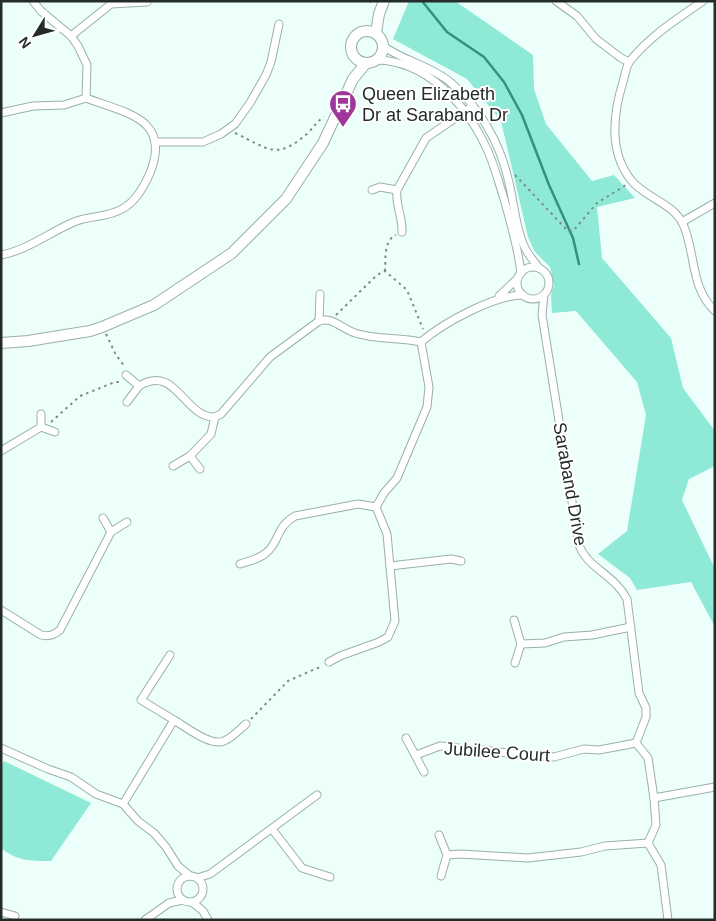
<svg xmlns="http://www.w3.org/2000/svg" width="716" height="921" viewBox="0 0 716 921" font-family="Arial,sans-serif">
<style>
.green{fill:#8eead7}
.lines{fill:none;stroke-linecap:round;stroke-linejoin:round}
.stream{stroke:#359082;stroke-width:2.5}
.street-casing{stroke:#9ab0ab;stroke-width:9}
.secondary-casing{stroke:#9ab0ab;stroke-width:12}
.path{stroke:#7e8b88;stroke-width:2;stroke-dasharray:2.5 4;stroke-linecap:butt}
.street{stroke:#fff;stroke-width:7}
.secondary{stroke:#fff;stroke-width:10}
.labels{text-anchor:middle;stroke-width:4;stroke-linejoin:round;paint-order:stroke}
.poi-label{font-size:18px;fill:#232c2a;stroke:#fff;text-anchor:start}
.street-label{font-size:18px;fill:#232c2a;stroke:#fff}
</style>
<rect width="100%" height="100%" fill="#edfffa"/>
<g class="green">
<path d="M409,1H455L533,55L534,89L546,124L592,181L614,175L635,198L597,207L602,258L671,338L683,388L715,431V466L689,479L682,500L715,569V627L691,582L637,590L630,578L598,554L627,531L646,415L637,382L576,311L552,313L551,295L554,286L550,267L535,252L528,237L501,121L467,79L393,39Z"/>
<path d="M4,761L91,803L51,861C32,861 16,861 1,848V766Z"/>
</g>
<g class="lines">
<path class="stream" d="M422,1L447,32L484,57L504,82L522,115L549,185L573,238L579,264"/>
<defs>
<g id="street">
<path d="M33,1L41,11L71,36L78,46L87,65L86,98"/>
<path d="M556,1L577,16L596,39L621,58L629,62"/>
<path d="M703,1C677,19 650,36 630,61C626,66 625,75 623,82C613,114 609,152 631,180C645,198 673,203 683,224C696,253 690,288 715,311"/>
<path d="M71,36L111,4L147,2"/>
<path d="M383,46C404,61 431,66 450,82C479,106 500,143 508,179C514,201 515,226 524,246C528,255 534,261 539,268"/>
<path d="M377,60C426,61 465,103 485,145C494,162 498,181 504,199C511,224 518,247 521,273"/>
<path d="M1,113L33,106L64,105L86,98"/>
<path d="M155,142H203L221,134L235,124L250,103L266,75L271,62L279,24"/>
<path d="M372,190L380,187L397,190"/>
<path d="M682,222L715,203"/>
<path d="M402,232C403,218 395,205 397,190L426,138L473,106"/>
<path d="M1,255C28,250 50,232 74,222C90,215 107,218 122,209C135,202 144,187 150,173C172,118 125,113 86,98"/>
<circle cx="533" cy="283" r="16"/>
<path d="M544,295L542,315L579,545C588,569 614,574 627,599L639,693L646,708V717L636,743L648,758L654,798L656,825L648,843L661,865L668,920"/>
<path d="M499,296L518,278"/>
<path d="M319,321L320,294"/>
<path d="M126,375L139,386L127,402"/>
<path d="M139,386C176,363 184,418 215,417"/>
<path d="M41,414V427L55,432"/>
<path d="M1,451L41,427"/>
<path d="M190,456L211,434L215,417L221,414L270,357L319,321C332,316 342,329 355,333C377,340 399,337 421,342C443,323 494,295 523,295"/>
<path d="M173,466L190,456L200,469"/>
<path d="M103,518L111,532L127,522"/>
<path d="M240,564C249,561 259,559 266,553C280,542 275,528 295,516L358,504L376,507L384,493L397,478L427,407L429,387L421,342"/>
<path d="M390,566L451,559L461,561"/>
<path d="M1,610L41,635C49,637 54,635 60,630L111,532"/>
<path d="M514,620L521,644L515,663"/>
<path d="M521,644L545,643L564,637L592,635L631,627"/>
<path d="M329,662L340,656L379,642L388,637L395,621L387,534L376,507"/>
<path d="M174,720C186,727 211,747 224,741C232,738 239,730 246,724"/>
<path d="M406,738L424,772"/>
<path d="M1,748L48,769L71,777L96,794L123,804L138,821L154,833L166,847L178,866L190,876"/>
<path d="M416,755L440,746L453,747L466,750H482L525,755L554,757L584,749L599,750L636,743"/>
<path d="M654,798L715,787"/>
<path d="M123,804L174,720L141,700L170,655"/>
<path d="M272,829L302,868L330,877"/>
<path d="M439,835L447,855L441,876"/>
<path d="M447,855L461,854L528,858L581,852L605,846L648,843"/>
<circle cx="190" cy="889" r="13"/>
<path d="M197,878L210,874L317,795"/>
<path d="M192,902L203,911L208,920"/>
<path d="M1,912L15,916"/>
<path d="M145,920L169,903L183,900"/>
</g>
<g id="secondary">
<circle cx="367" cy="47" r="16"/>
<path d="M376,33L379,14L384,1"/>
<path d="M1,343L28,341L90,331L102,327L154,305L232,253L286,199L323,143L353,79L366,63"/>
</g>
</defs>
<use href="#street" class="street-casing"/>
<use href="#secondary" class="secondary-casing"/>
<g class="path">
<path d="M369,1L374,3"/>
<path d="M235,133C269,149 276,161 308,133C314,127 317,121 324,117"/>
<path d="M515,175L567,230L573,231L597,203L626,185"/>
<path d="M385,271C386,259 383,241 396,235"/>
<path d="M336,315L377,275L385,271L407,290L423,329"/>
<path d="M106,334L116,355L125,367"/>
<path d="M51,422L80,396L115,382H121"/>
<path d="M251,719L288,681L322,666"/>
</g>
<use href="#street" class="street"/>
<use href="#secondary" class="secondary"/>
</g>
<defs>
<symbol id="bus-pin" viewBox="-11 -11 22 30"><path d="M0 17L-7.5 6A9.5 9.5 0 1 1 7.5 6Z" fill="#9f379a" stroke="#fff"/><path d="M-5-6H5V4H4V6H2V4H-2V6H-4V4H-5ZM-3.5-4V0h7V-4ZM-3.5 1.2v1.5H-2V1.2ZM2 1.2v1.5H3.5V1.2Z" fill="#fff"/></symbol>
</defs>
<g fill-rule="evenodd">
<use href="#bus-pin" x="327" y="88" width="32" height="43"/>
</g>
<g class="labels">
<g class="poi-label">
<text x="362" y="100">Queen Elizabeth<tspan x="362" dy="21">Dr at Saraband Dr</tspan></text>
</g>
<g class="street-label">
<text transform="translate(570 484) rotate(80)" y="6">Saraband Drive</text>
<text transform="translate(497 752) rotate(4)" y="6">Jubilee Court</text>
</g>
</g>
<rect width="716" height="921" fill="none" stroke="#232c2a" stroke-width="5"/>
<g transform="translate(35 35) rotate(233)" stroke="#ffffff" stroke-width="4" paint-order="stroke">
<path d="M0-4L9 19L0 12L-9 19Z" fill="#232c2a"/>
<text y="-8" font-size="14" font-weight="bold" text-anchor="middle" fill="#232c2a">N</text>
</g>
</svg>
